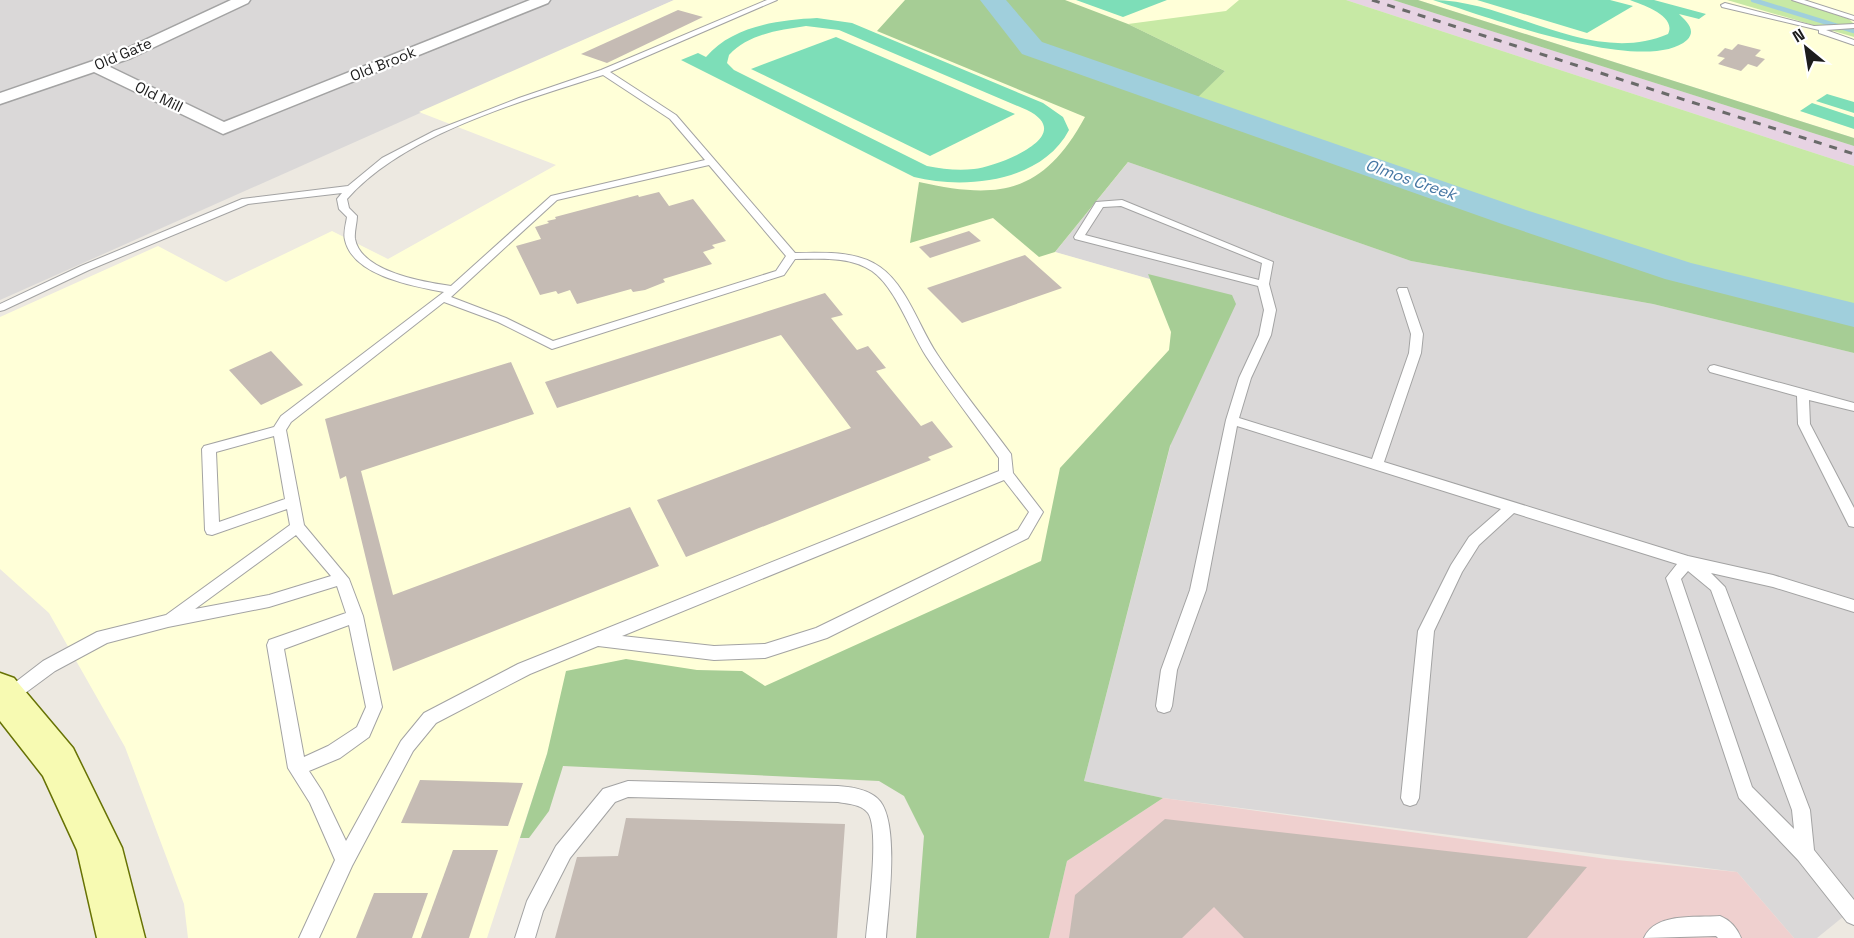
<svg xmlns="http://www.w3.org/2000/svg" width="1854" height="938" viewBox="0 0 1854 938" font-family="'Space Grotesk',sans-serif">
<style>
.residential{fill:#dad8d8}
.commercial{fill:#efd0cf}
.industrial{fill:#e7d3e3}
.education{fill:#ffffd8}
.grass{fill:#c7e9a5}
.forest{fill:#a6cd95}
.pitch{fill:#7ddeb8;fill-rule:evenodd}
.lines{fill:none;stroke-linecap:round;stroke-linejoin:round}
.stream{stroke:#a0cfdc;stroke-width:4.5}
.river{fill:#a0cfdc;fill-rule:evenodd}
.building{fill:#c5bbb4}
.service-casing{stroke:#a3a3a3;stroke-width:2}
.minor-casing{stroke:#a3a3a3;stroke-width:3}
.secondary-casing{stroke:#677204;stroke-width:3}
.service{fill:#fff;fill-rule:evenodd}
.minor{fill:#fff;fill-rule:evenodd}
.secondary{fill:#f7fab2;fill-rule:evenodd}
.rail{stroke:#6a6a6a;stroke-width:3;stroke-dasharray:8 8;stroke-linecap:butt}
.labels{text-anchor:middle;stroke-width:4.5;stroke-linejoin:round;paint-order:stroke}
.far-street-label{font-size:15px;fill:#1c1c1c;stroke:#fff}
.far-water-label{font-size:16px;font-style:italic;fill:#4576a3;stroke:#fff}
</style>
<rect width="100%" height="100%" fill="#ede9e1"/>
<g class="residential">
<path d="M0,0H674L0,300Z"/>
<path d="M1128,162L1411,261L1653,304L1854,353V908L1817,938H1794L1737,872L1163,798L1084,781L1209,296L1055,252Z"/>
</g>
<path class="commercial" d="M1163,798L1607,859L1737,872L1794,938H1049L1067,861Z"/>
<path class="industrial" d="M1346,0H1393L1854,146V166Z"/>
<g class="education">
<path d="M674,0H1300L1128,162L1055,252L1209,296L1079,554L692,745L547,754L487,938H188L184,904L125,747L49,613L0,569V317L158,246L226,282L332,231L388,259L556,165L419,112Z"/>
<path d="M1418,0H1854V138Z"/>
</g>
<g class="grass">
<path d="M1239,0H1346L1854,166V316C1632,252 1413,176 1194,100L1225,71L1128,24L1226,11Z"/>
<path d="M1727,0H1791L1849,19L1854,24V37Z"/>
</g>
<g class="forest">
<path d="M905,0H1065L1128,24L1225,71L1195,100C1413,176 1632,252 1854,316V353L1653,304L1411,261L1128,162L1055,252L1039,257L993,218L910,243L919,182C999,200 1043,194 1085,117L877,31Z"/>
<path d="M1393,0H1418L1854,138V146Z"/>
<path d="M1148,274L1232,295L1236,304L1170,446L1084,781L1163,798L1067,861L1049,938H916L924,836L904,796L879,781L563,766L549,811L529,838H520L547,754L566,671L626,659L697,670L742,671L765,686L1041,561L1060,468L1169,350L1171,332Z"/>
</g>
<g class="pitch">
<path d="M1076,0H1167L1123,17Z"/>
<path d="M1433,0C1510,0 1591,67 1668,34C1677,16 1643,5 1630,0H1654L1706,14L1699,19L1679,14C1686,21 1697,30 1687,40C1645,77 1483,15 1433,0Z"/>
<path d="M1477,0H1610L1633,6L1587,33Z"/>
<path d="M817,18L852,23L1043,103L1063,117L1069,130C1042,182 965,190 914,177L681,60L698,53L706,57C732,26 778,20 817,18ZM806,26L839,30L1027,110C1079,136 998,166 974,169C958,171 943,169 927,166L734,70L727,63L729,55C748,34 779,30 806,26Z"/>
<path d="M836,37L1015,114L930,156L751,69Z"/>
<path d="M1827,94L1854,102V113L1816,101Z"/>
<path d="M1812,103L1854,117V129L1800,111Z"/>
</g>
<g class="lines">
<path class="stream" d="M1753,0L1854,31"/>
<path class="river" d="M980,0H1006L1042,42L1526,210L1691,263L1854,303V327L1665,279L1502,224L1022,54Z"/>
</g>
<g class="building">
<path d="M678,10L703,17L607,63L581,54Z"/>
<path d="M1738,44L1761,50L1755,56L1765,59L1757,67L1748,64L1741,71L1718,64L1725,58L1717,56L1725,48L1732,50Z"/>
<path d="M659,192L669,206L693,199L726,241L712,245L715,248L703,252L712,264L663,279L665,282L645,290L633,292L631,289L577,304L570,290L558,294L556,291L540,295L516,246L541,239L535,227L549,223L547,221L556,219L555,217L638,195L639,197Z"/>
<path d="M969,231L981,241L930,258L919,247Z"/>
<path d="M1025,255L1062,288L962,323L927,288Z"/>
<path d="M825,293L843,315L831,318L857,350L868,346L886,368L876,371L921,426L932,421L953,447L928,457L931,460L686,557L657,500L851,428L781,335L557,408L545,382Z"/>
<path d="M271,351L303,385L261,405L229,370Z"/>
<path d="M511,362L534,414L361,471L393,595L630,507L659,566L393,671L346,476L340,479L325,419Z"/>
<path d="M420,780L523,783L508,826L401,823Z"/>
<path d="M626,818L845,824L837,938H555L577,857L618,856Z"/>
<path d="M1165,819L1217,825L1587,867L1527,938H1244L1214,907L1182,938H1069L1075,895Z"/>
<path d="M453,850H498L469,938H421Z"/>
<path d="M374,893H428L412,938H356Z"/>
</g>
<g class="lines">
<defs>
<g id="service">
<path d="M767,0H777L610,72L676,115L795,253C822,253 856,250 880,267C907,286 919,327 937,354C960,389 986,420 1011,454L1013,473L1043,512L1028,538L827,638L765,658L714,660L598,646L530,674L436,723L413,751L352,866L319,938H299L335,860L310,803L288,768L267,645L269,640L346,613L337,586L269,607L168,627L107,643L55,671L13,702L7,704L1,702L0,694L43,661L97,632L166,615L290,525L287,509L212,535L207,534L205,530L202,449L204,446L274,427L281,416L444,292C413,286 353,276 345,240C343,233 346,224 347,217L339,209L337,199L342,193L248,204L89,270L4,310L0,311V304L81,266L242,199L348,186L382,158L434,131L519,98L601,70ZM603,75L670,119L705,160L551,196L451,286C424,282 361,272 355,239C354,232 357,223 357,216L349,208L347,199C404,134 522,101 603,75ZM709,165L786,256L776,271L553,341L506,318L451,297L557,200ZM795,259C820,259 850,256 872,271C896,288 910,331 926,356C949,391 975,424 999,458V471L518,664L424,713L401,741L346,841L322,791L309,771L340,758L369,737L382,707L363,616L349,579L304,525L286,430L291,422L444,302L498,322L552,349L784,275ZM274,436L285,499L219,522L216,452ZM1004,480L1029,512L1018,530L816,628L765,644L714,646L622,636ZM296,535L331,576L269,595L195,609ZM349,625L366,707L357,727L328,746L304,757L284,649Z"/>
<path d="M1792,0H1804L1854,16V20Z"/>
<path d="M1725,3L1814,26L1854,24V28L1826,30L1854,40V45L1819,33V30L1722,7L1721,5Z"/>
<path d="M1122,200L1273,262L1269,284L1276,310L1271,335L1251,378L1239,418L1372,459L1409,353L1411,334L1397,290L1399,288H1407L1423,334L1421,353L1384,462L1688,556L1773,575L1854,600V612L1773,587L1711,573L1725,587L1810,810L1814,850L1854,900V925L1847,922L1798,860L1739,798L1666,578L1677,564L1514,513L1479,545L1462,572L1434,631L1419,798L1416,804L1410,806L1404,804L1401,798L1418,631L1451,565L1469,537L1501,509L1237,426L1206,590L1177,670L1172,706L1170,711L1164,713L1158,711L1156,706L1161,670L1190,590L1226,420L1239,378L1259,335L1264,310L1258,286L1075,239L1074,237L1096,202ZM1121,206L1262,263L1259,280L1085,235L1103,207ZM1688,571L1711,590L1792,810L1794,829L1752,787L1681,579Z"/>
<path d="M1714,365L1854,403V411L1809,400L1810,424L1854,508V527L1849,526L1798,424L1797,396L1710,372L1708,369L1710,366Z"/>
<path d="M628,781L838,786C851,787 867,789 877,798C901,818 888,908 886,938H866C868,914 880,830 868,813C861,804 848,804 838,802L628,797L615,802L570,858L543,911L535,938H515L527,901L556,846L603,789Z"/>
<path d="M1720,916C1730,920 1737,928 1741,938H1718L1716,936L1644,938C1655,912 1696,918 1720,916Z"/>
</g>
<path id="minor" d="M231,0H250L248,3L131,58L108,66L224,122L530,0H550L548,3L223,134L94,72L0,104V93L119,52Z"/>
<path id="secondary" d="M0,673L14,678L73,748L122,848L145,938H97L77,850L43,776L0,721Z"/>
</defs>
<use href="#service" class="service-casing"/>
<use href="#minor" class="minor-casing"/>
<use href="#secondary" class="secondary-casing"/>
<use href="#service" class="service"/>
<use href="#minor" class="minor"/>
<use href="#secondary" class="secondary"/>
<path class="rail" d="M1372,0L1854,154"/>
</g>
<g class="labels">
<g class="far-street-label">
<text transform="translate(123 54) rotate(-23)" y="5">Old Gate</text>
<text transform="translate(383 64) rotate(-22)" y="5">Old Brook</text>
<text transform="translate(159 97) rotate(26)" y="5">Old Mill</text>
</g>
<g class="far-water-label">
<text transform="translate(1411 179) rotate(19)" y="6">Olmos Creek</text>
</g>
</g>
<g transform="translate(1806 48) rotate(330)" stroke="#ffffff" stroke-width="4.5" paint-order="stroke">
<path d="M0-4.5L10 22L0 15L-10 22Z" fill="#1c1c1c"/>
<text y="-9" font-size="16" font-weight="bold" text-anchor="middle" fill="#1c1c1c">N</text>
</g>
</svg>
